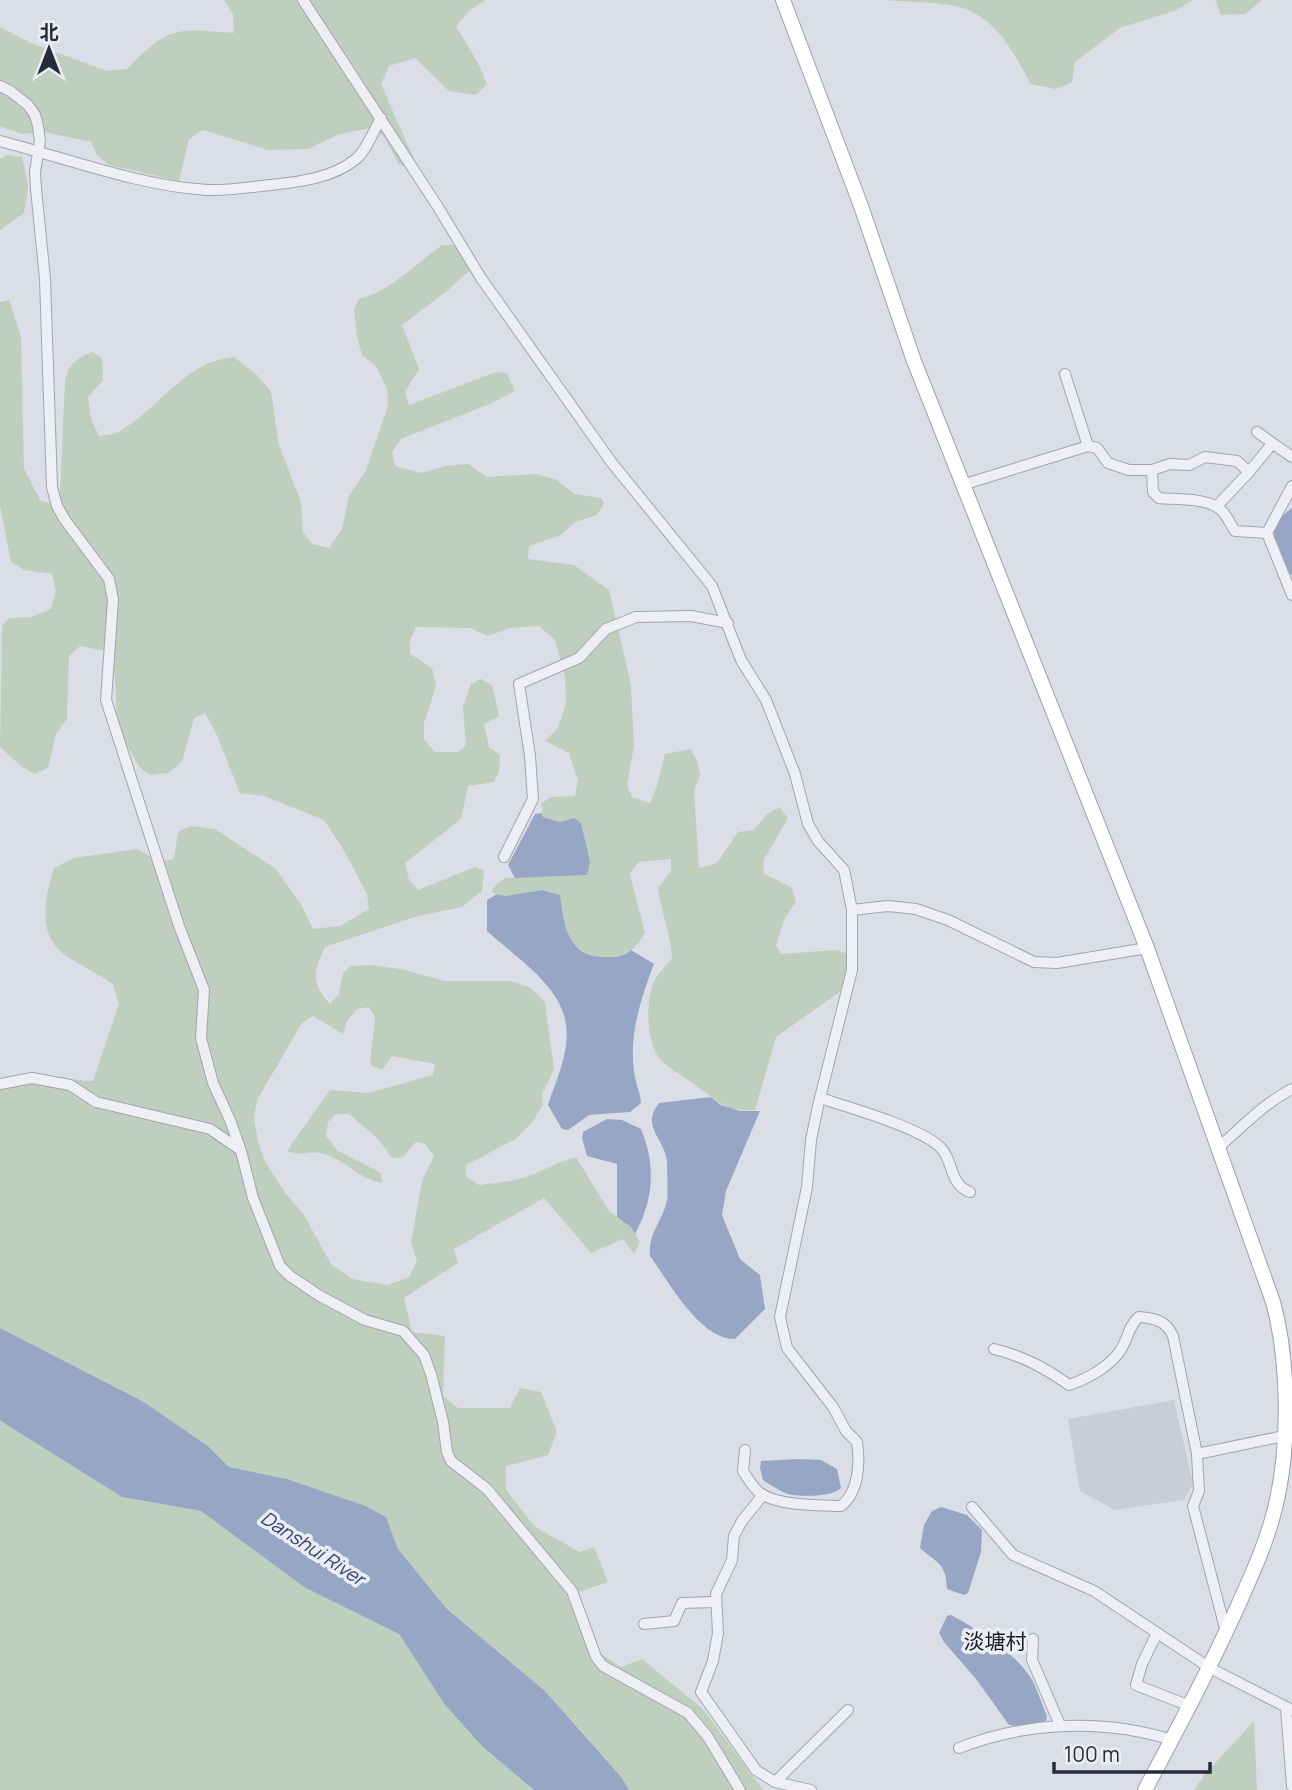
<svg xmlns="http://www.w3.org/2000/svg" width="1292" height="1790" viewBox="0 0 1292 1790" font-family="Manrope,'Noto Sans SC',sans-serif">
<style>
.built{fill:#cacdd7}
.green{fill:#bfcfbd;fill-rule:evenodd}
.water{fill:#96a7c6}
.lines{fill:none;stroke-linecap:round;stroke-linejoin:round}
.minor-casing{stroke:#a1a5af;stroke-width:12}
.major-casing{stroke:#9ba1b1;stroke-width:16}
.minor{stroke:#eeeff4;stroke-width:10}
.major{stroke:#fff;stroke-width:14}
.labels{text-anchor:middle;stroke-width:7;stroke-linejoin:round;paint-order:stroke}
.water-label{font-size:19px;font-style:italic;fill:#31456e;stroke:#ebedf3}
.quarter-label{font-size:21px;fill:#181c2c;stroke:#ebedf3}
</style>
<rect width="100%" height="100%" fill="#dbdee6"/>
<path class="built" d="M1174,1400L1193,1484L1184,1500L1115,1510L1080,1491L1068,1419Z"/>
<g class="green">
<path d="M224,0H486L470,10L456,26L478,63L487,84L476,95L449,91L415,58L389,66L381,84L419,171L399,164L384,137L372,128L340,134L308,149L268,150L203,130L189,139L179,181L109,165L97,155L91,142L45,132L22,134L0,126V27L31,43L107,71L127,69C168,26 176,28 234,33L233,14Z"/>
<path d="M886,0H1262L1245,14L1221,15L1215,0H1194L1174,11L1120,28L1075,62L1072,82L1056,89L1031,84C1014,54 998,20 963,8C946,2 905,2 886,0Z"/>
<path d="M7,155L22,157L28,186L24,213L0,230V159Z"/>
<path d="M442,245H455L465,256L470,270L447,291L402,325L419,369L405,392L409,405L496,372L507,373L515,391L492,403L401,439L392,452L395,466L421,473L446,466L468,464L487,477L536,474L555,479L575,494L601,498L604,503L597,515L575,522L561,535L529,546L528,559L574,565L609,590L631,685L634,746L627,785L632,797L650,803L657,786L665,754L691,749L697,761L700,775L694,791L699,868L717,863L738,832L754,830L767,814L780,807L788,818L763,861L764,874L791,887L796,902L785,918L776,945L781,954L836,950L858,957L852,983L776,1037L755,1110C728,1113 719,1102 698,1087C688,1079 666,1067 659,1058C646,1040 645,998 655,980C659,972 667,965 672,959C671,934 661,912 658,888L671,871V859L638,862L630,874L645,933C640,940 634,950 627,954C606,965 575,954 566,933C562,922 561,907 559,895L542,890L505,896L491,892L496,884L506,878L587,875L590,862L574,818L560,822L543,817L541,803L552,797L575,796L578,780L569,753L545,741L558,728L566,704L565,677L555,640L539,626L510,628L488,636L470,628L416,627L410,640V654L432,668L436,686L424,723V739L435,752H458L466,746L463,707L471,684L481,679L492,685L499,716L484,724L489,747L500,755L499,771L494,782L468,786L461,819L405,863L409,880L418,890L475,867L484,871L482,891L462,907L418,916L325,947C314,970 310,983 330,1004L339,994L343,973L350,966L371,965L401,969L445,981H511L531,988L545,1002L554,1070L542,1094L543,1105L533,1121L516,1139L466,1165V1176L479,1185C498,1183 516,1181 534,1174C548,1168 561,1161 576,1157L609,1211L631,1227L640,1242L634,1254L623,1239L591,1253L544,1198L454,1249L458,1263L404,1298L412,1332L445,1336L443,1396L458,1408H510L520,1388L541,1392L557,1432L548,1455L506,1466V1490L535,1527L580,1552L594,1547L608,1582L579,1592L596,1651L621,1667L642,1659L703,1709L763,1790H629L622,1778L545,1691L447,1609L398,1549L386,1517L366,1506L287,1479L229,1467L208,1446L144,1402L0,1328V1085C4,1082 10,1078 14,1076C39,1068 67,1082 93,1081L119,1004L113,984C97,973 80,965 65,955C36,935 45,896 54,868L73,858L138,849L159,862L174,859L178,832L191,826L215,829L276,869L302,906L313,929L340,926L369,909L367,894L343,849L324,820L264,796L240,793L216,733L205,713L194,718L182,762L168,773L150,775L140,768L117,728L115,674L105,651L80,646L69,656L67,719L56,734L48,768L35,774L22,767L0,747L2,626L9,618L31,617L51,609L56,591L52,574L24,570L11,562L0,506V302L9,300L21,337L24,469L40,500L49,503L60,496L65,380C69,363 77,358 92,352L102,358L103,380L88,397L91,419L99,436C105,435 114,435 120,431C160,408 185,361 234,357L256,374L271,392L279,445L301,502L303,532L312,544L329,548L342,529L349,496L366,470L388,406L387,389L376,366L362,355L357,337L354,309L360,298C385,295 421,260 442,245ZM369,1007L375,1017L370,1065L382,1070L392,1056L435,1064L433,1075L368,1093L330,1090L287,1151C303,1157 308,1150 320,1153C343,1157 358,1179 382,1183L381,1173L338,1151L326,1136L328,1122L336,1114H349L377,1138L392,1158L403,1157L416,1142L425,1144L434,1156L422,1181L411,1243L417,1261L409,1277L388,1285L352,1279L331,1264L304,1215L286,1194L266,1163L258,1142L254,1118L257,1100L302,1023L313,1016L343,1034L347,1021L357,1009Z"/>
<path d="M0,1420L122,1497L201,1511L229,1531L399,1634L445,1705L534,1790H0Z"/>
<path d="M1254,1721L1257,1790H1194L1206,1773Z"/>
</g>
<g class="water">
<path d="M1292,508V575L1289,574C1276,547 1262,529 1292,508Z"/>
<path d="M542,813L543,817L560,822L574,818L581,823L590,862L587,875L515,878L508,865L535,814Z"/>
<path d="M542,890L560,895C564,925 567,958 606,957C615,957 625,957 631,950L654,964C641,998 629,1034 634,1071C635,1082 640,1091 641,1103L630,1112L589,1115L568,1130L562,1129L548,1105C556,1081 570,1051 566,1025C562,986 514,956 487,931V900L497,894L505,896Z"/>
<path d="M711,1097L721,1105L740,1111H760L726,1191L722,1215L740,1259L760,1275L765,1309L735,1339C700,1340 669,1282 650,1256C648,1232 663,1221 667,1200C668,1198 667,1166 667,1162C665,1138 640,1127 659,1103Z"/>
<path d="M607,1119L622,1120L641,1129C656,1165 654,1199 635,1234L631,1227L617,1217V1164L587,1156L582,1138L583,1132Z"/>
<path d="M0,1328L144,1402L208,1446L229,1467L287,1479L366,1506L386,1517L398,1549L447,1609L545,1691L622,1778L629,1790H534L483,1747L445,1705L399,1634L304,1587L201,1511L122,1497L4,1423L0,1420Z"/>
<path d="M797,1459L821,1460L837,1469L841,1488C834,1497 799,1497 788,1494C779,1491 771,1485 763,1480L760,1468L761,1461Z"/>
<path d="M941,1507L967,1515L982,1530L981,1552L968,1593L964,1595L947,1589C946,1563 937,1563 920,1548L924,1525L932,1511Z"/>
<path d="M951,1615C979,1630 1016,1653 1032,1680C1038,1691 1042,1705 1047,1716L1046,1721L1017,1726L1009,1725L976,1679L944,1642L939,1633L947,1616Z"/>
</g>
<g class="lines">
<defs>
<g id="minor">
<path d="M303,0L438,207L481,278L612,463L712,586L741,660L766,700L795,774L808,824L818,841L844,870L852,910"/>
<path d="M0,86L10,91L28,105L35,115L38,126L40,141L35,172L36,189L45,279L52,487L57,506L65,520L109,579L113,600L106,700L179,926L204,990L201,1038L213,1083L230,1120L241,1151L253,1198L280,1266L290,1276L320,1296L365,1320L403,1331L424,1355L431,1374L443,1422L447,1452L451,1461L487,1489L572,1591L596,1657L603,1666L688,1713L708,1737L740,1790"/>
<path d="M0,141C69,159 136,185 207,190C229,191 249,187 271,185C299,182 333,178 356,159C366,151 374,130 381,118"/>
<path d="M1065,374L1088,446"/>
<path d="M1257,432L1292,457"/>
<path d="M1152,470L1153,492L1159,498C1177,500 1210,497 1223,512C1228,518 1231,525 1235,531L1267,533"/>
<path d="M962,485L1088,446L1097,448L1108,463L1129,470H1152L1170,464L1189,465L1205,457L1237,461L1249,472L1272,444"/>
<path d="M1292,486L1267,533L1292,595"/>
<path d="M1217,506L1249,472"/>
<path d="M504,857L533,799L530,756L519,684L579,658L606,629L636,617L691,616L728,623"/>
<path d="M0,1084L32,1078L70,1085L96,1102L210,1129L239,1149"/>
<path d="M820,1098C848,1107 922,1128 941,1148C954,1162 949,1184 970,1192"/>
<path d="M1218,1148C1242,1127 1263,1104 1292,1089"/>
<path d="M994,1349C1023,1356 1045,1368 1069,1385C1087,1379 1109,1367 1120,1351C1128,1340 1128,1326 1139,1317C1155,1318 1166,1321 1173,1336L1197,1454L1199,1491L1193,1506L1226,1632"/>
<path d="M745,1450L743,1471C748,1479 753,1488 760,1493C778,1506 819,1505 841,1506C859,1492 860,1463 857,1442L846,1431L833,1407L787,1348L780,1317L807,1187L811,1140L818,1106L852,970V910L888,906L916,909L948,920L1034,962L1057,963L1147,948"/>
<path d="M1197,1454L1284,1436"/>
<path d="M763,1495L742,1521L734,1536L732,1560L716,1594L718,1633L713,1661L701,1692L756,1770L775,1782L811,1790"/>
<path d="M972,1507L1013,1555L1094,1591L1210,1668L1292,1710"/>
<path d="M644,1624L674,1621L682,1603L716,1602"/>
<path d="M1157,1633L1142,1664L1136,1685L1190,1706"/>
<path d="M1033,1639L1032,1660L1060,1725"/>
<path d="M1286,1707L1292,1786"/>
<path d="M959,1748C1025,1722 1103,1718 1172,1740"/>
<path d="M775,1782L848,1710"/>
</g>
<path id="major" d="M783,0L861,206L914,361L1147,948L1273,1302C1289,1360 1290,1445 1276,1504C1268,1540 1252,1574 1237,1608C1209,1670 1177,1730 1145,1790"/>
</defs>
<use href="#minor" class="minor-casing"/>
<use href="#major" class="major-casing"/>
<use href="#minor" class="minor"/>
<use href="#major" class="major"/>
</g>
<g class="labels">
<g class="water-label">
<text transform="translate(313 1548) rotate(33)" y="7">Danshui River</text>
</g>
<g class="quarter-label">
<text x="995" y="1649">淡塘村</text>
</g>
</g>
<g transform="translate(49 49)" stroke="#ebedf3" stroke-width="5" paint-order="stroke">
<path d="M0-5L12 26L0 18L-12 26Z" fill="#262b3b"/>
<text y="-10" font-size="19" font-weight="bold" text-anchor="middle" fill="#262b3b">北</text>
</g>
<path d="M1054 1762v10h156v-10" fill="none" stroke="#262b3b" stroke-width="3.5"/>
<text x="1064" y="1762" font-size="21" fill="#262b3b" stroke="#ebedf3" stroke-width="5" paint-order="stroke">100 m</text>
</svg>
